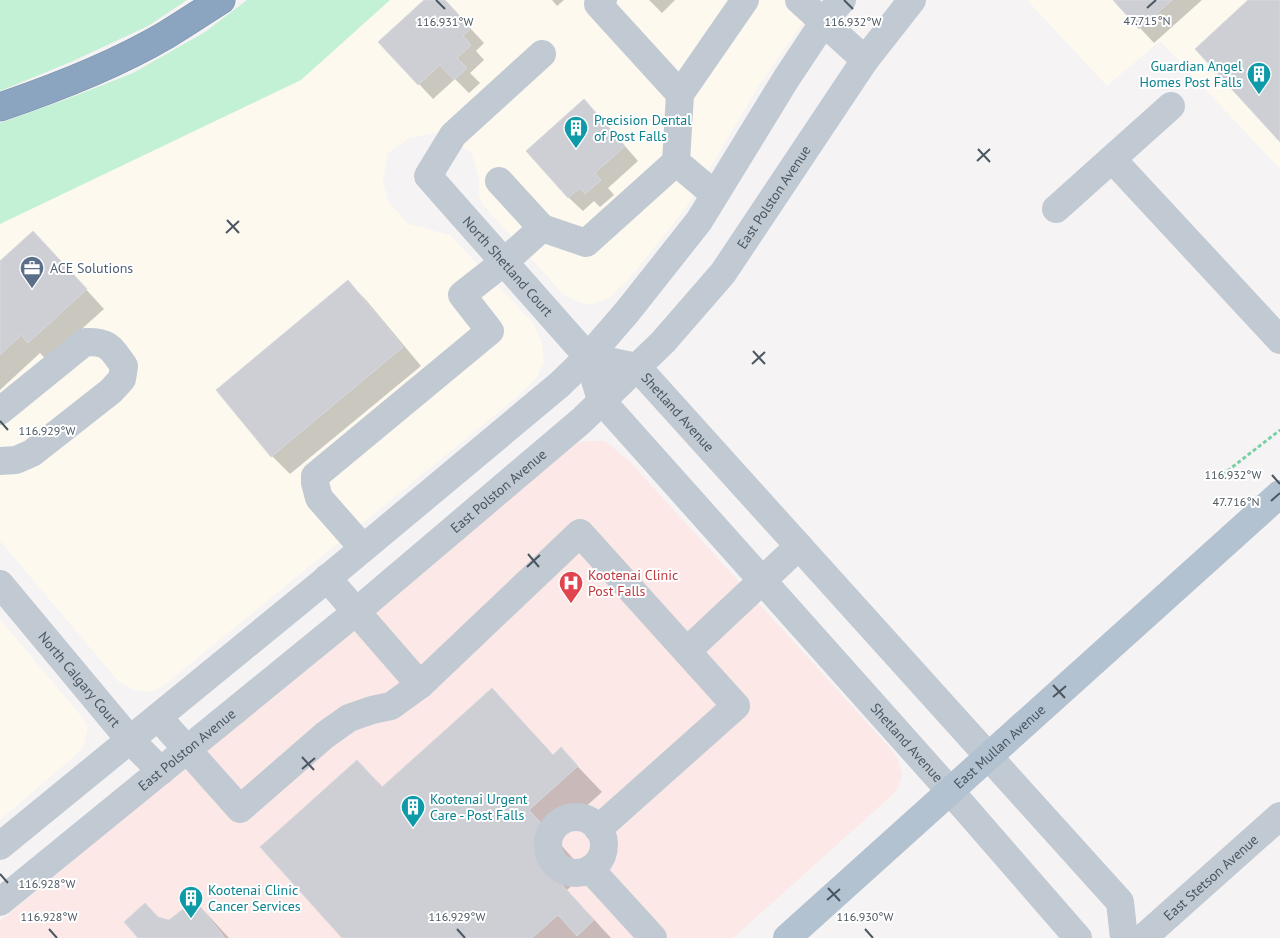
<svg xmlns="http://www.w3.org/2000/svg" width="1280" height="938" viewBox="0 0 1280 938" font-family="'PT Sans',sans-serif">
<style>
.commercial{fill:#fdf9ef}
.medical{fill:#fce8e6}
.green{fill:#c3f1d5}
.shadow{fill:#0003}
.building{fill:#cdcfd5;stroke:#d7d9de}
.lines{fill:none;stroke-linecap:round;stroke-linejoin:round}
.highway-casing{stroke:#7690ad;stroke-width:29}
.path{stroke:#7ad0a6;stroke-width:3;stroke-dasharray:4 2.5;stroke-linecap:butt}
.minor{stroke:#c1cad2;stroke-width:28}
.major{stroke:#b3c2d1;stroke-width:28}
.highway{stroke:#8ba5c1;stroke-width:28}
.ticks{fill:none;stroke:#4a5661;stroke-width:2}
.labels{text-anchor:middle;stroke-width:4;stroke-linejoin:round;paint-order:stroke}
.culture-label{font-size:14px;fill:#0d838f;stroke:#fff;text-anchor:start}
.street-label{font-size:14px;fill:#4a5661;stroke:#fff}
.service-label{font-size:14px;fill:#4e5e75;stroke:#fff;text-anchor:start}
.health-label{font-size:14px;fill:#be3a42;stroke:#fff;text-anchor:start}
.ticks-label{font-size:12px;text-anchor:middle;fill:#4a5661;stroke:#fff;stroke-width:4;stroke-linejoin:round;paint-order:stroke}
</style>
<rect width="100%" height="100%" fill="#f5f3f3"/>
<g class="commercial">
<path d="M390,0H821L801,25L760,84L686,208L629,279L609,298L590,305L578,302L564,295L482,204L479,195V180L472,154L456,142L434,133L409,138L388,153L383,181L388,201L408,224L450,235L533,323L542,342L544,363L536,378L517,397L162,687L152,691L144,692L132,689L119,682L0,541V224L301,80Z"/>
<path d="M1027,0H1280V169L1160,41L1107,86Z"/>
<path d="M0,619L83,718L88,728L84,746L73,758L0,820Z"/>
</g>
<path class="medical" d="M588,441H605L630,462L889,747L898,760L902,775L898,788L891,796L733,938H0V921L577,443Z"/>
<g class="green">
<path d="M0,0H187L148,26L73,61L0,91Z"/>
<path d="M247,0H390L301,80L0,224V123L67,99L133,73L205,32Z"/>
</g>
<g class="shadow">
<path d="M426,0H444L484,43L476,51L484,60L470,73L480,83L469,93L455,79L433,99L380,42Z"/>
<path d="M552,0H564L557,6Z"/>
<path d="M649,0H675L662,13Z"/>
<path d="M1114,0H1202L1154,43Z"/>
<path d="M598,115L638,161L608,188L614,195L600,207L594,201L583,211L568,197Z"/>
<path d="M51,251L104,309L47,360L40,353L0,390V262Z"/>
<path d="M348,282L366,300L421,366L290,474L272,456Z"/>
<path d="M492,689L554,756L561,749L602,792L553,836L586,873L567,890L611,938H344L357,762L383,787Z"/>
<path d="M195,901L229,938H139L159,919L170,921Z"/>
</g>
<g class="building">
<path d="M424,0H445L471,28L463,36L471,45L457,58L467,68L454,80L440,65L418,85L378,42Z"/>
<path d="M1113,0H1172L1139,29Z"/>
<path d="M1248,0H1280V142L1195,49Z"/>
<path d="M584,99L625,146L595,173L601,180L585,194L580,188L568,198L526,151Z"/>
<path d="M33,231L87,289L28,343L21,335L0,355V261Z"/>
<path d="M348,280L403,347L271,457L216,390Z"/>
<path d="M492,688L553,755L561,747L578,766L529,810L562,847L543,864L594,920L577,936L558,915L532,938H342L260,847L357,760L382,787Z"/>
<path d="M195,900L225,938H138L124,922L145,903L158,917L169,920Z"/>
</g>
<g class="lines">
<defs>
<path id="highway" d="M0,107C56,88 115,65 166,35C184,24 202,12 221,0"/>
</defs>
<use href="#highway" class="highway-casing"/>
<path class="path" d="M1217,479L1280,430"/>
<g class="minor">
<path d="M603,0L598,4L680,94"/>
<path d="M799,0L865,60"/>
<path id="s1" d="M542,54L453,135L428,176L588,357L601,400L951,792L1078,938"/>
<path d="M1112,159L1280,340"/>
<path d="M499,181L542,228"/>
<path d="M714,194L676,162L680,94L745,0"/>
<path d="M1056,209L1171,106"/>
<path id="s2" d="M588,357L637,367L1120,902L1124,938"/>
<path d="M0,411L85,342C109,341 111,348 124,366L122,379L111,391L32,453L16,460L0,461"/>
<path d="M363,548L319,498L315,483V476L490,331L462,295L504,262L542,228L586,243L676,162"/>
<path d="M327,578L420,685"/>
<path id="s3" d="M0,584L130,740L161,771"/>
<path d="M687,651L799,546"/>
<path d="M158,717L240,809L325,735L349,718L372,710L391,706L420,685L580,533L736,706L598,829"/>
<circle cx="576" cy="845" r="28"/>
<path d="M0,846L323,582L559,385L588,357L627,312L699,221L786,79L827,17L842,0"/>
<path d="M590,869L653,938"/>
<path id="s4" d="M0,902L357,611L581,421L663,342L723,273L865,60L912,0"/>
<path id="s5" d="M1143,938L1280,816"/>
</g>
<path class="major" id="s6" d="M787,938L1280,494"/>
<use href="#highway" class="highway"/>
</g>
<path class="ticks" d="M436,0L445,9M844,0L853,9M1147,8L1156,0M978,149L990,162M977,161L990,149M227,220L239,233M226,233L239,221M753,351L765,364M752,364L765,352M0,421L8,430M1272,475L1280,484M1271,501L1280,493M528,554L539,567M527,567L540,555M1053,685L1065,698M1053,697L1066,686M302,757L314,770M302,769L315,758M0,874L8,883M828,888L840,901M827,900L840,889M49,929L57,938M457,929L465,938M865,929L873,938"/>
<defs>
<symbol id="building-pin" viewBox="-11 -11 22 30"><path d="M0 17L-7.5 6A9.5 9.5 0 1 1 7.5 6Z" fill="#0f9aa8" stroke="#fff"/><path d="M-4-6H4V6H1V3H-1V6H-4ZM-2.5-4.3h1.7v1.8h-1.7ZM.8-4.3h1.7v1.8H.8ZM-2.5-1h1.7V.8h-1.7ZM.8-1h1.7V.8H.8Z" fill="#fff"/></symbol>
<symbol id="office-pin" viewBox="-11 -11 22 30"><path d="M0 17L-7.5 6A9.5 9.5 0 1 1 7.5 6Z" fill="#5c6f8a" stroke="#fff"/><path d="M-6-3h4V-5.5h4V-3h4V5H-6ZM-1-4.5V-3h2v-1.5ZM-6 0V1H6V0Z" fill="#fff"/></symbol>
<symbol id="hospital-pin" viewBox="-11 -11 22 30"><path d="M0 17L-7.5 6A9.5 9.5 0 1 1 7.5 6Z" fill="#e0444e" stroke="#fff"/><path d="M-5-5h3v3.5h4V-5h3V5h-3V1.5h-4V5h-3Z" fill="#fff"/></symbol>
</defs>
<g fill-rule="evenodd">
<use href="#building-pin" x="1245" y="60" width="28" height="38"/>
<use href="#building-pin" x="562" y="114" width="28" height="38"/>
<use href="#office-pin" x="18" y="254" width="28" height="38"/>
<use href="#hospital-pin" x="557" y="569" width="28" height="38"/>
<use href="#building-pin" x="399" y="793" width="28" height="38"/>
<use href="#building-pin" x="177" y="884" width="28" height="38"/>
</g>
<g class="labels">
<g class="culture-label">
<text x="1242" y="71" text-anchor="end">Guardian Angel<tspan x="1242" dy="16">Homes Post Falls</tspan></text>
<text x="594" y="125">Precision Dental<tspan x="594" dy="16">of Post Falls</tspan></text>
<text x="430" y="804">Kootenai Urgent<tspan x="430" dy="16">Care - Post Falls</tspan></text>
<text x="208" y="895">Kootenai Clinic<tspan x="208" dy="16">Cancer Services</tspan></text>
</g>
<g class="street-label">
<text dy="5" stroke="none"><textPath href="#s4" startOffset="1051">East Polston Avenue</textPath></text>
<text dy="5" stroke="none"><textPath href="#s1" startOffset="289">North Shetland Court</textPath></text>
<text dy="5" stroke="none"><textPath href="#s2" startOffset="111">Shetland Avenue</textPath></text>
<text dy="5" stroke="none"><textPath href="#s4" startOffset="646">East Polston Avenue</textPath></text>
<text dy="5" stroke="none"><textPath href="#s3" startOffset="124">North Calgary Court</textPath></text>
<text dy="5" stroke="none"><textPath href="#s1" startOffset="914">Shetland Avenue</textPath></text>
<text dy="5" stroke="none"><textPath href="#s6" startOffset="286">East Mullan Avenue</textPath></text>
<text dy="5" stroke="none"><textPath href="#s4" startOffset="241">East Polston Avenue</textPath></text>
<text dy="5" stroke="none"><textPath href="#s5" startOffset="91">East Stetson Avenue</textPath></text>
</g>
<g class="service-label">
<text x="50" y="273">ACE Solutions</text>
</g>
<g class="health-label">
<text x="588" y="580">Kootenai Clinic<tspan x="588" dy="16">Post Falls</tspan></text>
</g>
</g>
<g class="ticks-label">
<text x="1147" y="25">47.715°N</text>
<text x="445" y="26">116.931°W</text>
<text x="853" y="26">116.932°W</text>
<text x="47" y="435">116.929°W</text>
<text x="1233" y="479">116.932°W</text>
<text x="1236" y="506">47.716°N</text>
<text x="47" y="888">116.928°W</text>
<text x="49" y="921">116.928°W</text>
<text x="457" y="921">116.929°W</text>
<text x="865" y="921">116.930°W</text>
</g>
</svg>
